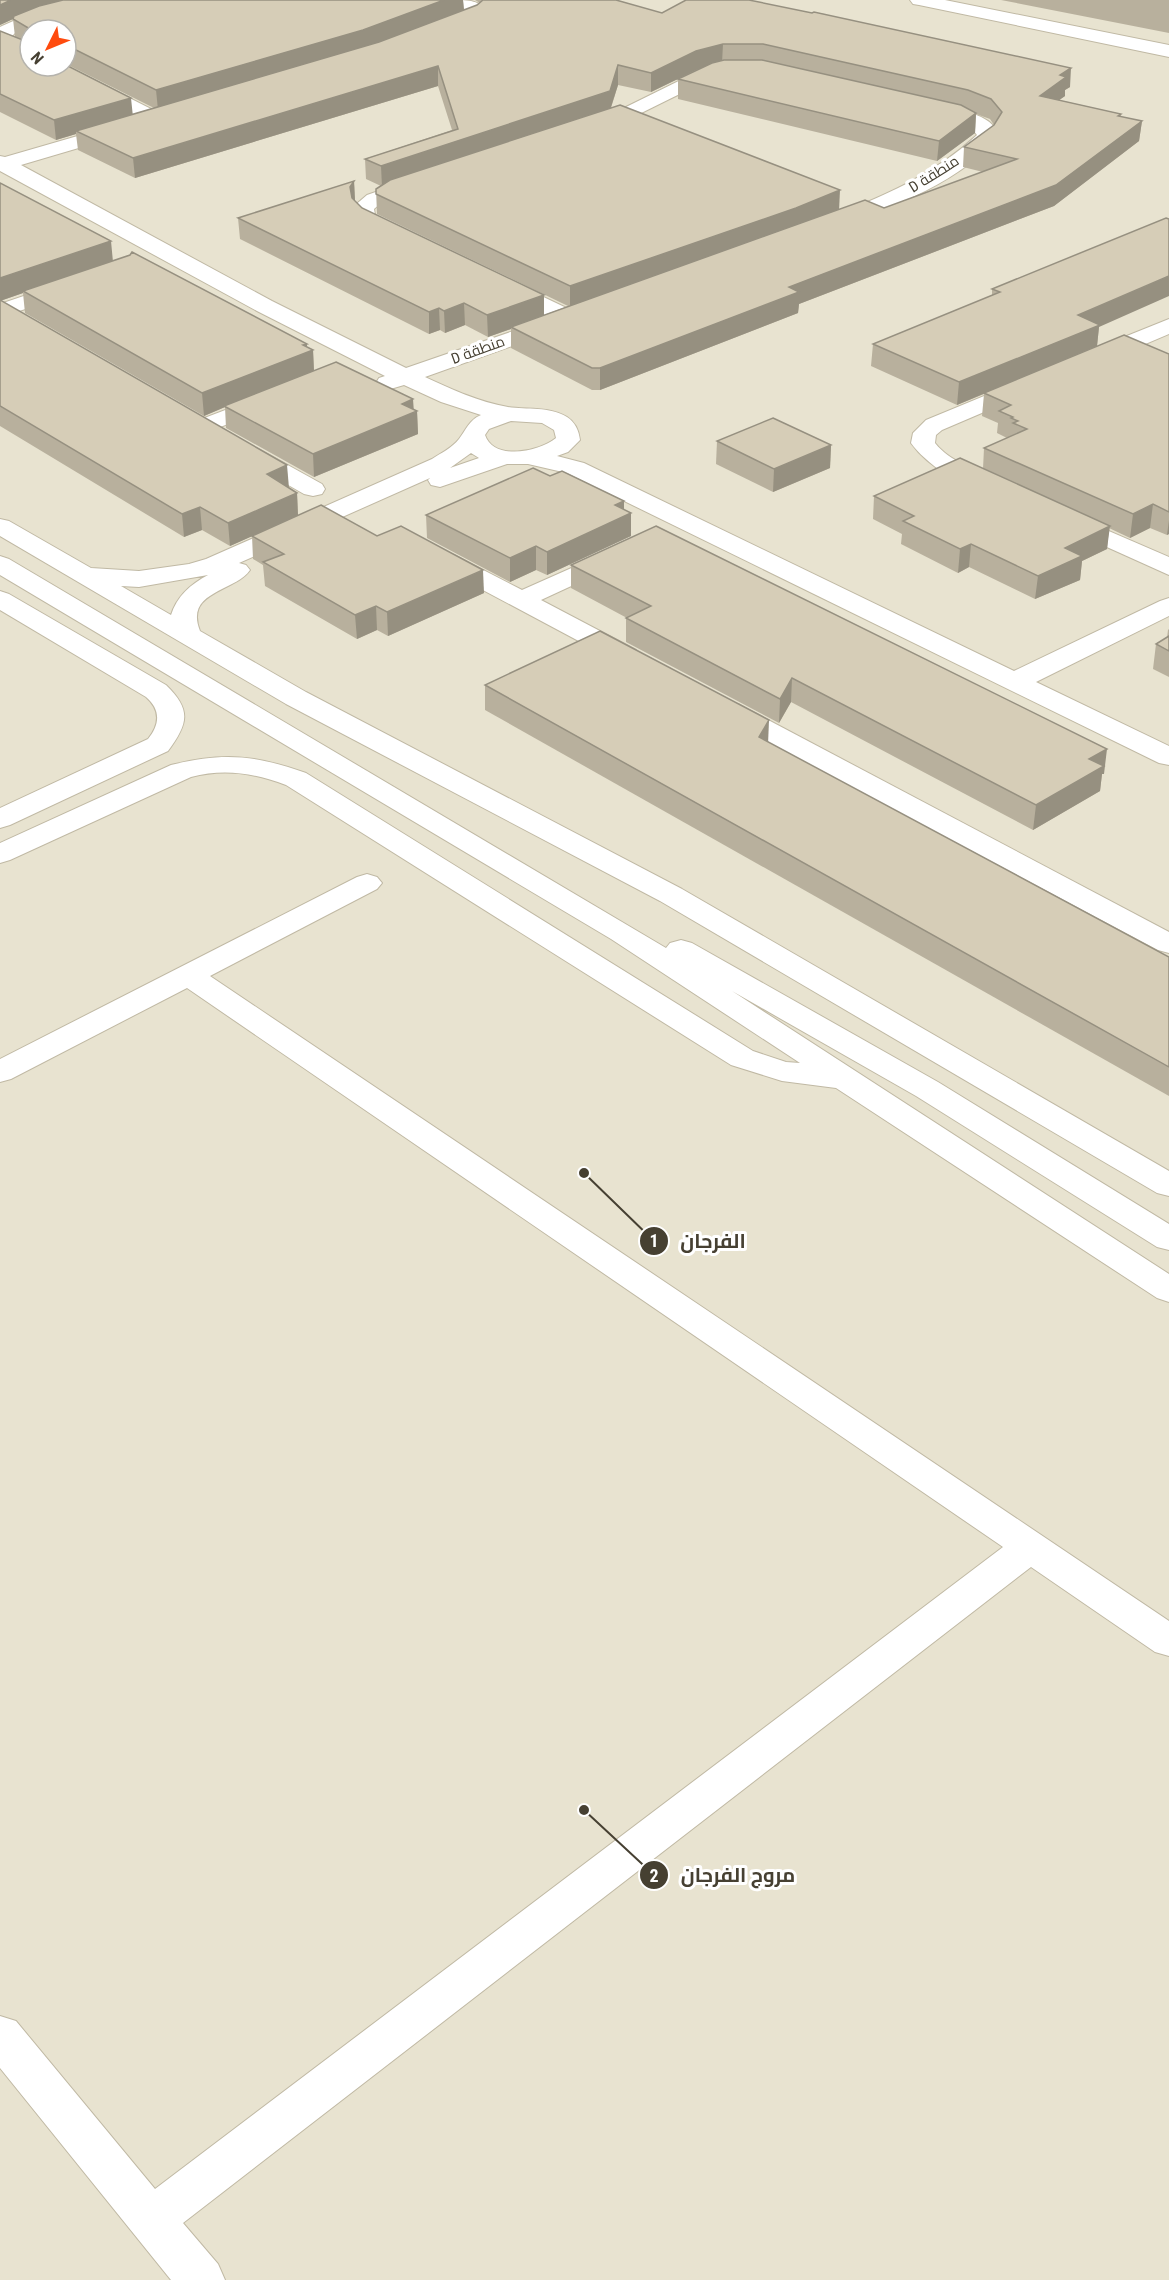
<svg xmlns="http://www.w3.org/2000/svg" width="1169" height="2280" viewBox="0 0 1169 2280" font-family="'Roboto Condensed',Cairo,sans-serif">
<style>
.residential{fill:#e8e3d0;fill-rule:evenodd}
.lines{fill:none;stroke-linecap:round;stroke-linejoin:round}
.minor-casing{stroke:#c0b9a4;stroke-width:2}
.minor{fill:#fff;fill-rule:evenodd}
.wall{fill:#b8b09d;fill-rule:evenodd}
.shaded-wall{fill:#969080}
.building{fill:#d6cdb7;stroke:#969080;stroke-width:1.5}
.labels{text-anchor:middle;stroke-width:6;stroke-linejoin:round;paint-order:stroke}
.far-street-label{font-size:15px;fill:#464032;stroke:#fff}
.leader{fill:none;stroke:#464032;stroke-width:2}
.callout-dot{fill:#464032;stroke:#fff;stroke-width:2}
.mark-label{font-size:18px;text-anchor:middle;font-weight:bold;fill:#fff}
.callout-label{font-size:20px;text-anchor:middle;font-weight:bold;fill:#464032;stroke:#fff;stroke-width:6;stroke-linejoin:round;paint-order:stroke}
</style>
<rect width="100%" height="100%" fill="#f3f0e3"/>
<path class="residential" d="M0,0H1169V2280H0ZM30,30H66V66H30Z"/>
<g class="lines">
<defs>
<g id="minor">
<path d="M83,0H113L110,4L40,23L15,33L12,36L13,39L30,48V61L0,47V27L2,26L27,15Z"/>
<path d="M454,0C467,0 482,0 486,13C477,25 451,37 437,34L434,30L437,26L468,12Z"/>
<path d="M910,0H945L1169,45V57L919,5L913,4Z"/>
<path d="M43,66H66L163,115L166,119L163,123H149L45,70Z"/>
<path d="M720,66L727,68L729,72L727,76C680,88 641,119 594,131L587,129L584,125L587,121L624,108L697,72Z"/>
<path d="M932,104C950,109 997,113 997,136C967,179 890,208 842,226L835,228L828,226L825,222L828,218C882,197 934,175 977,135L969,125L925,114L922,110L925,106Z"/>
<path d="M119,124L126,126L129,130L126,134L21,165L272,301L406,368L551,318L496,292L493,287L496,282L504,280L512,282L577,313L580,318L577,323H562L560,329L425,377C451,389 479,402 508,407C527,410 549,406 567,417C575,422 579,431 580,440L568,452L557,456L584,463L1014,671L1160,601L1169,598V616L1036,682L1169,746V765L1159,763L567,473L528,464H507L440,487L431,485L428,480L430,478L239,563L246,565L250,570C235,592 184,591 200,631L306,692L682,889L1169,1171V1196L1157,1193L660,901L286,704L0,536V519L9,521L91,568L139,571L189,564L206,559L432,459C441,453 452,448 459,439C466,430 469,420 481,415L441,402L404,385L387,390L379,388L376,383L379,378L385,376L257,311L0,171V156L5,157ZM511,421L542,423L554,430L556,438C539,452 494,461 485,435L489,429ZM471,453L479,458L450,468ZM208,575C191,584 177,596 171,615L121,586L139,587Z"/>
<path d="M419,177L426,179L429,183L426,187L381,203L374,209L375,215L402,230L405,234L402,238C387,242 371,230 358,222L353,207L367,195Z"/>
<path d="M65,282L73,284L76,289L73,294L0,317V304Z"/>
<path d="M1169,319V334L1103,362L1095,364L1087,362L1084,357L1087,352Z"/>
<path d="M1023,380L1031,382L1035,387L1031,392L942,430L936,435L935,443C950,462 975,469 997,479L1000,484L997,489C970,496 926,464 911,443L913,433L926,420Z"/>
<path d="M267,394L275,396L279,401L275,406L202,434L194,432L190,427L194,422Z"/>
<path d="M249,446L257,448L322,484L325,489L322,494L313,496L304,494L241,458L237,453L241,448Z"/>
<path d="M1067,513L1169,557V575L1058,525L1055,520L1058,515Z"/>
<path d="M612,550L621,553L625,558L621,563L541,600L636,650L640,656L636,662L627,664L618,662L436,565L432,560L436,555L445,552L454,555L522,590Z"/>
<path d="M0,556L9,559L666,948L670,943L681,940L692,943L938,1082L1169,1224V1250L1157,1247L916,1096L732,991L1169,1274V1302L1157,1298L836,1088L782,1081L731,1065L286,785C254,773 224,768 191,777L10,860L0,863V843L171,765C223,752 256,755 306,773L753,1051L786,1062L800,1063L611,939L0,575Z"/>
<path d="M0,591L9,594L166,685C192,710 188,724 168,751L10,825L0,828V808L148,739C160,724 161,710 146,697L0,610Z"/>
<path d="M728,702L738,704L1169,932V953L1158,950L718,716L714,710L718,704Z"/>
<path d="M367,874L377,877L382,883L377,889L210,976L1169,1621V1656L1155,1652L1031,1567L183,2223L218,2264L225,2280H171L0,2068V2016L16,2021L155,2189L1003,1547L187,988L11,1079L0,1082V1059L357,877Z"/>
</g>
</defs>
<use href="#minor" class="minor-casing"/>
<use href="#minor" class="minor"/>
</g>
<g class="wall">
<path d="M0,0H463L464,11L477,5L480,3L475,0H616L662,13L1070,87L1065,90V96L1059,100L1121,114V117L1142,121L1139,141L1054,206L799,304L798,313L600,390H592L511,348V329L488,337L465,325L445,333L440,330L429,334L240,239L238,218L354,181L355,201L362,208L544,295V315L568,306L377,214L376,189L381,186L366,179L365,159L452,130L438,86L135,178L78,150L76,134L56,140L0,112V31L15,37L13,19L0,25ZM30,30H66V64L154,108L133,114L30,66ZM699,69L678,79V99L937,161L975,133L976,114L990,119L994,125L964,147L963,167L983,172L884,208L839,210L611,108L618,85L651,92Z"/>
<path d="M1001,0H1169V33Z"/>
<path d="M0,183L113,261L313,350L314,371L417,411L418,434L314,477L226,428L225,407L204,416L25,313L23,293L0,301L297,493L298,515L484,593L388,636L377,630L357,639L265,586L263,565L253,559L252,536L230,546L202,530L184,537L0,426Z"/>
<path d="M992,289L1099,327L1097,346L1169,354V534L1167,535L1150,528L1130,538L1109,528L1107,549L1082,561L1080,580L1035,599L969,567L958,573L901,544L902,534L873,519L874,496L983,469L984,448L1007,438L997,433L998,423L982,416L984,394L957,405L871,366L873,344L992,296Z"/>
<path d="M717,441L831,445L830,468L773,492L716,464Z"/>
<path d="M550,476L624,501V510L631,513V536L547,575L536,570L510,582L427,538L426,515Z"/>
<path d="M571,565L1104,774H1102L1100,791L1033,830L791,702L779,723L626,642V618H627L571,588Z"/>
<path d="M1169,629V677L1153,669L1156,644L1167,638L1168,630Z"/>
<path d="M485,685L768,742L1169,957V1096L485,710Z"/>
</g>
<g class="shaded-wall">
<path d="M11,0H74L26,13L0,25V5Z"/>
<path d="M444,0H463L464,11L364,49L158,110L156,90Z"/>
<path d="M723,44L722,63L696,70L651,92V73L696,51Z"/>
<path d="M618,65V85L610,110L382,187L381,166Z"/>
<path d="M438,66V86L135,178L133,158Z"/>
<path d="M1071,68L1070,87L1065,90V96L1038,115L1040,96L1060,75Z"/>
<path d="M131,98L133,117L76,131V134L56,140L54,120Z"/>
<path d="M976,113L975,133L937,161L939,141Z"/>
<path d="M1142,121L1139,141L1054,206L799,304L798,313L600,390V368L789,287Z"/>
<path d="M354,181L355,201L351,207L350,187Z"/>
<path d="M840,190L839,211L570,308V286Z"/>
<path d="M111,241L113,262L23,291V293L0,301V278Z"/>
<path d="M1169,276V296L1099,327L1097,346L957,405L959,382L1078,315Z"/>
<path d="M544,295V317L511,327V329L488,337L487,315Z"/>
<path d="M464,303L465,325L445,333L444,311Z"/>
<path d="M439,308L440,330L429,334V312Z"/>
<path d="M307,344V352L313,350L314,372L224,406L225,407L204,416L202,393Z"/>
<path d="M413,399L414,413L417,411L418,434L314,477L313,454L402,404Z"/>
<path d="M831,445L830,468L773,492L774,469Z"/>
<path d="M287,465L289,488L267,474Z"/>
<path d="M297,493L298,516L230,546L228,523Z"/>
<path d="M624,501V516L631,513V536L547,575V552L615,505Z"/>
<path d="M1153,504L1150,528L1130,538L1133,514Z"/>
<path d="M200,507L202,530L184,537L182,514Z"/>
<path d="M1169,520V534L1167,535Z"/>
<path d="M1110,526L1107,549L1082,561L1080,580L1035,599L1038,576L1065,548Z"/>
<path d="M971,544L969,567L958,573L960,549Z"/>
<path d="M536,546V570L510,582V558Z"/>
<path d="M483,570L484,593L388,636L387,612Z"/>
<path d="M376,606L377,630L357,639L355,615Z"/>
<path d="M792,678L791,702L779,723L780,699Z"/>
<path d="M769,720L768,745L759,737Z"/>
<path d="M1107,749L1104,774H1102L1100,791L1033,830L1036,805L1089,759Z"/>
</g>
<g class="building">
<path d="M0,0H11L0,5Z"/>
<path d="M63,0H444L363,30L156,90L66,45V30H30V29L13,19L14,16L39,6Z"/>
<path d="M483,0H616L662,13L686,0H749L812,13L814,12L1071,68L1060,75L1066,77L1040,96L1121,114L1118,116L1142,121L1056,185L789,287L799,292L600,368H592L511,327L865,200L884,208L1017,159L964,147L994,125L1002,112L991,99L968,90L763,44H723L696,51L651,73L618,65L610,91L381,166L365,159L458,129L438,66L133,158L76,131L379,42L477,5Z"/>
<path d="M0,31L30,43V32V66H66V65L131,98L54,120L0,94Z"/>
<path d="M724,60H762L961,105L976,113L939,141L678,79L712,63Z"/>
<path d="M620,105L840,190L796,208L570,286L376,194V189L390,180Z"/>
<path d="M354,181L350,187L352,198L362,208L544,295L487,315L464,303L444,311L439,308L429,312L238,218Z"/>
<path d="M0,183L111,241L0,278Z"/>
<path d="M1166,218L1169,219V276L1078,315L1100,325L959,382L873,344L1000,292L992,289Z"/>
<path d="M132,252L307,344L303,345L313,350L202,393L23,291L130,255Z"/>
<path d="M0,300L287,465L267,474L297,493L228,523L200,507L182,514L0,406Z"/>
<path d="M1124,335L1169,354V512L1153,504L1133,514L984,448L1027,429L1013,423L1018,421L1011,418L1013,417L999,411L1011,405L984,393Z"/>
<path d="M336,362L413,399L402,404L417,411L313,454L224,406Z"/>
<path d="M773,418L831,445L774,469L717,441Z"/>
<path d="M960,458L1110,526L1065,548L1082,556L1038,576L971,544L960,549L903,521L914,516L874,496Z"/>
<path d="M533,468L550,476L562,471L624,501L615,505L631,513L547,552L536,546L510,558L426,515Z"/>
<path d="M321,505L377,536L401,526L483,570L387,612L376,606L355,615L263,562L284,554L252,536Z"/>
<path d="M656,526L1107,749L1089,759L1104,766L1036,805L792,678L780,699L626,618L651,606L571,565Z"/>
<path d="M600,631L769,720L759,737L1169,957V1067L485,685Z"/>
<path d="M1169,636V651L1156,644Z"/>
</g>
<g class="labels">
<g class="far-street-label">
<text transform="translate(934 174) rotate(-32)" y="5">D منطقة</text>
<text transform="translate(478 350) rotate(-20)" y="5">D منطقة</text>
</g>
</g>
<path class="leader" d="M584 1173L654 1241M584 1810L654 1875"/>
<g class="callout-dot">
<circle cx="584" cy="1173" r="6"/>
<circle cx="584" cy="1810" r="6"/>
<circle cx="654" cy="1241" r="15"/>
<circle cx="654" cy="1875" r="15"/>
</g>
<g class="mark-label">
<text x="654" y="1247">1</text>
<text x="654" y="1882">2</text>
</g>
<g class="callout-label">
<text x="713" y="1248">الفرجان</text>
<text x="738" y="1882">مروج الفرجان</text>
</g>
<g transform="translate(48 48) rotate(227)"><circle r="28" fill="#ffffff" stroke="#b5b3ad" stroke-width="1.5"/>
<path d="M0-4.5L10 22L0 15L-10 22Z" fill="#ff4b0e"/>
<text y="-9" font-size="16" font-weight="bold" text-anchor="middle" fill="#464032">N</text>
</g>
</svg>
